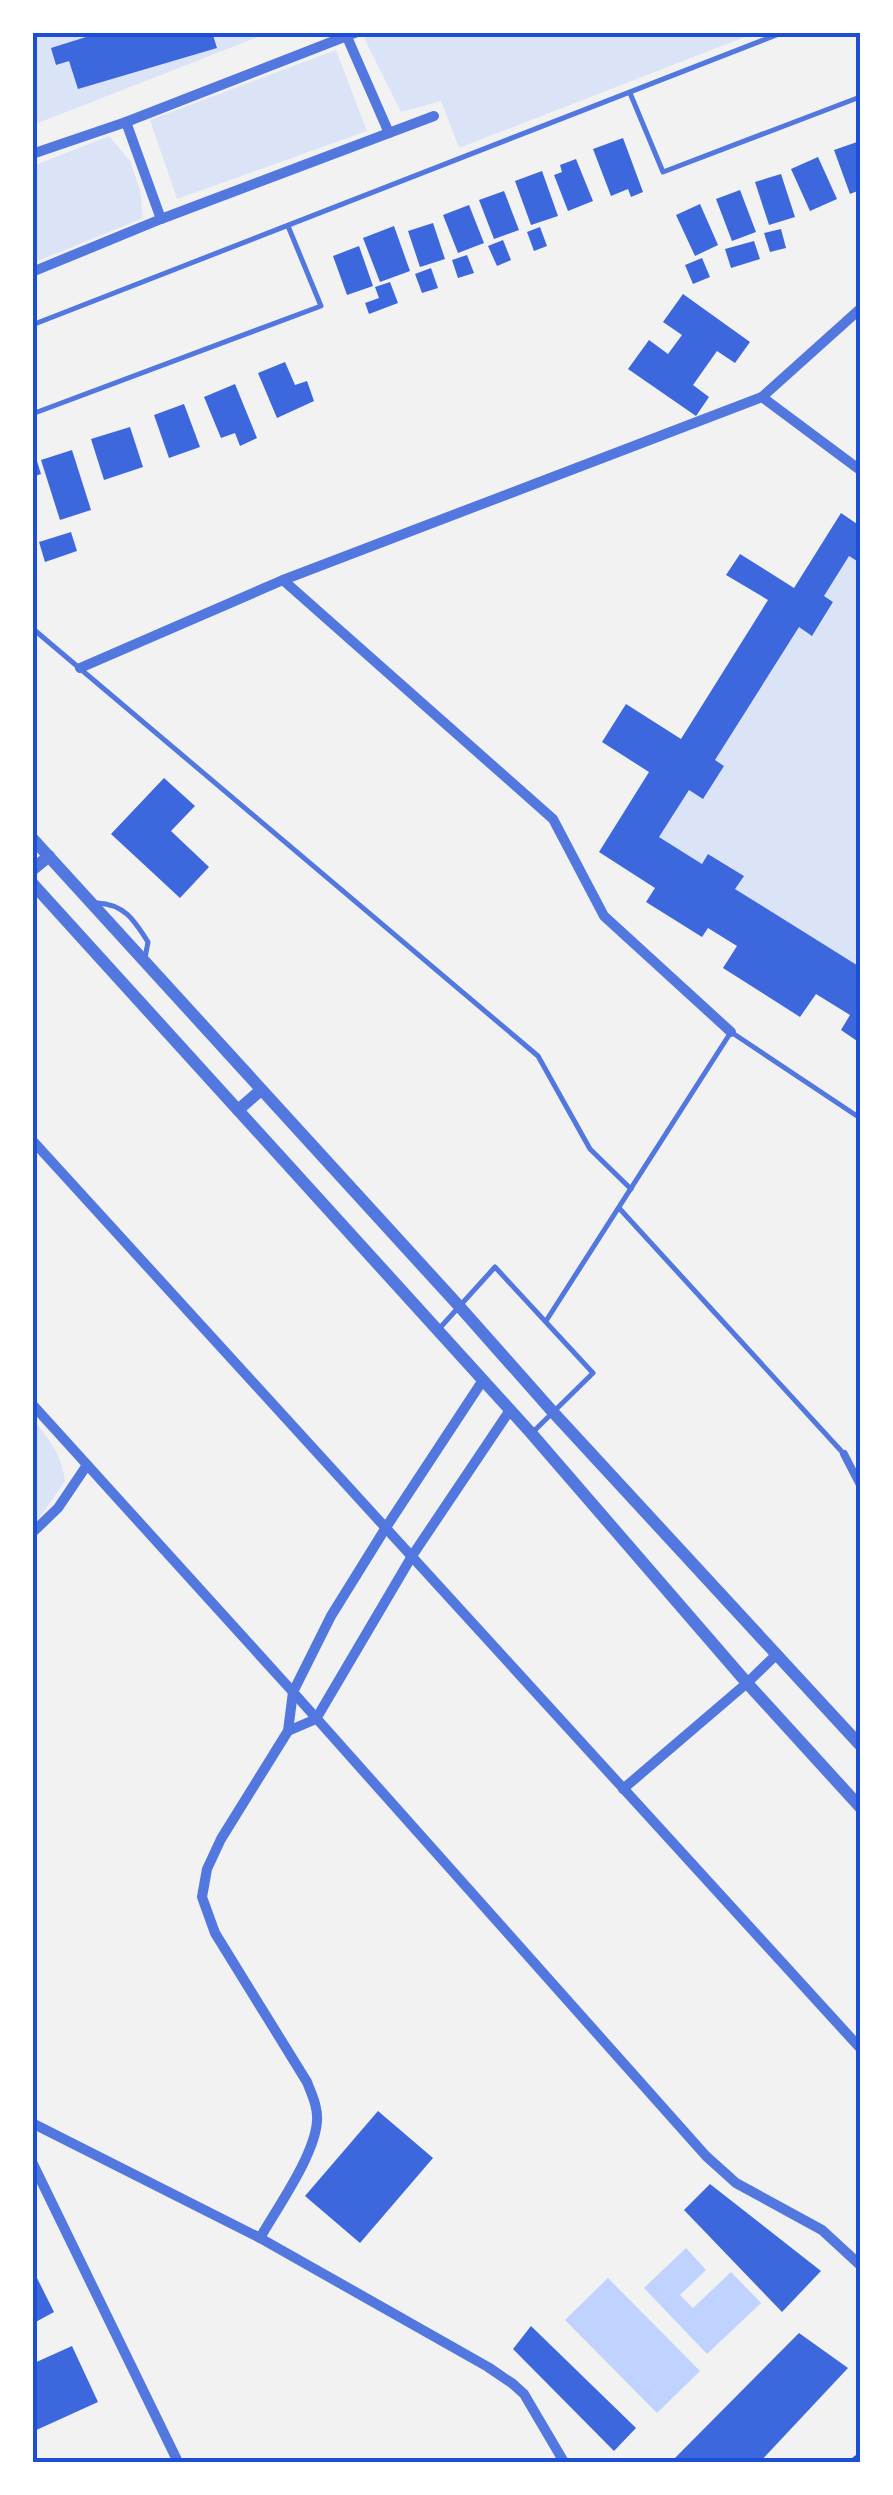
<svg xmlns="http://www.w3.org/2000/svg" width="893" height="2495" viewBox="0 0 893 2495" font-family="'Alegreya Sans',sans-serif">
<style>
.green{fill:#dbe4f7}
.water{fill:#bfd3fe}
.building{fill:#3d67dc}
.lines{fill:none;stroke-linecap:round;stroke-linejoin:round}
.service{stroke:#5277de;stroke-width:5}
.pedestrian{stroke:#5277de;stroke-width:8}
.minor{stroke:#5277de;stroke-width:10}
.tertiary{stroke:#5277de;stroke-width:12}
.secondary{stroke:#1d4ed8;stroke-width:14}
.neatline{fill:none;stroke:#1d4ed8;stroke-width:4}
</style>
<rect width="100%" height="100%" fill="#f2f2f2"/>
<g class="green">
<path d="M388,32H755V33L459,148L441,101L401,112L364,38Z"/>
<path d="M33,33H268L33,125Z"/>
<path d="M336,50L367,131L177,199L150,120Z"/>
<path d="M109,136L130,161L140,190L143,218L33,263V166Z"/>
<path d="M849,556L860,563V967L735,889L743,875L709,854L702,864L659,837L689,790L724,766L715,760L799,627L813,635L833,603L824,596Z"/>
<path d="M33,1420C50,1440 61,1454 65,1481L33,1527Z"/>
</g>
<g class="water">
<path d="M686,2248L706,2270L680,2295L693,2308L731,2272L761,2303L707,2354L644,2288Z"/>
<path d="M608,2278L700,2371L657,2413L565,2320Z"/>
</g>
<g class="building">
<path d="M102,32H175V35L183,32H212L217,48L78,89L69,61L56,65L51,48Z"/>
<path d="M623,138L643,192L631,197L628,189L611,196L593,149Z"/>
<path d="M857,142L860,150V190L850,194L834,150Z"/>
<path d="M818,157L837,199L810,211L791,169Z"/>
<path d="M576,159L593,201L568,211L554,175L562,172L560,165Z"/>
<path d="M542,171L558,216L531,225L515,181Z"/>
<path d="M781,174L795,217L769,225L755,182Z"/>
<path d="M740,190L756,232L732,241L716,199Z"/>
<path d="M504,191L519,230L494,239L479,200Z"/>
<path d="M700,204L718,245L695,256L676,215Z"/>
<path d="M469,205L484,243L458,253L443,215Z"/>
<path d="M433,223L445,259L420,267L408,231Z"/>
<path d="M394,226L410,271L380,282L363,238Z"/>
<path d="M540,227L547,246L534,251L527,232Z"/>
<path d="M781,229L786,248L770,252L764,233Z"/>
<path d="M503,240L511,260L497,266L488,246Z"/>
<path d="M754,241L760,259L731,268L725,249Z"/>
<path d="M359,246L373,286L347,295L333,256Z"/>
<path d="M467,255L474,273L458,278L452,260Z"/>
<path d="M702,258L710,277L693,284L685,265Z"/>
<path d="M431,268L438,288L422,293L415,274Z"/>
<path d="M390,282L398,303L369,314L365,303L379,298L375,287Z"/>
<path d="M683,294L750,342L735,363L717,351L693,385L709,397L696,416L628,369L649,340L668,354L682,335L663,322Z"/>
<path d="M285,362L295,385L307,381L314,401L277,418L258,373Z"/>
<path d="M235,384L257,438L240,446L235,433L221,438L204,397Z"/>
<path d="M184,404L200,447L169,458L154,415Z"/>
<path d="M130,427L143,467L104,480L91,439Z"/>
<path d="M72,450L91,510L60,520L41,460Z"/>
<path d="M36,458L41,474L32,477V459Z"/>
<path d="M841,513L860,526V563L849,556L824,596L833,602L812,636L799,627L715,760L724,766L703,799L689,790L659,837L702,864L708,854L744,876L735,889L860,967V1043L841,1030L850,1015L816,994L800,1017L723,968L737,946L708,928L702,937L646,902L655,888L599,852L649,772L602,742L626,704L681,739L768,600L726,575L740,554L794,588Z"/>
<path d="M71,532L77,551L45,562L39,542Z"/>
<path d="M164,778L195,806L171,831L209,867L180,898L111,834Z"/>
<path d="M378,2111L433,2158L360,2243L305,2196Z"/>
<path d="M710,2184L821,2271L782,2312L684,2210Z"/>
<path d="M32,2268L54,2312L32,2324Z"/>
<path d="M531,2326L636,2428L614,2451L513,2349Z"/>
<path d="M799,2333L848,2368L760,2462H671Z"/>
<path d="M72,2346L98,2402L32,2432V2364Z"/>
</g>
<g class="lines">
<g class="service">
<path d="M630,93L663,172L860,97"/>
<path d="M32,325L784,32"/>
<path d="M32,414L321,306L288,226"/>
<path d="M32,628L538,1056L590,1149L631,1189"/>
<path d="M97,903C124,904 134,920 148,942L145,958"/>
<path d="M619,1208L844,1454"/>
<path d="M546,1321L731,1032L860,1118"/>
<path d="M438,1330L495,1267L593,1373L534,1431"/>
</g>
<path class="pedestrian" d="M844,1454L860,1485"/>
<g class="minor">
<path d="M347,37L389,133"/>
<path d="M126,122L161,219"/>
<path d="M32,154L126,122L357,32"/>
<path d="M32,272L161,219L434,116"/>
<path d="M860,309L762,397L860,470"/>
<path d="M283,580L553,819L604,916L731,1032"/>
<path d="M80,668L283,580L762,397"/>
<path d="M32,1140L860,2048"/>
<path d="M32,1404L293,1692L706,2156L736,2183L822,2230L860,2265"/>
<path d="M32,1533L58,1508L87,1465"/>
<path d="M288,1731L316,1719L412,1556L510,1410"/>
<path d="M623,1789L747,1683L777,1654"/>
<path d="M32,2123L260,2238L488,2367L513,2384L524,2394L564,2462"/>
<path d="M32,2162L178,2462"/>
<path d="M260,2238C277,2208 315,2155 317,2121C318,2107 312,2095 307,2082L215,1933L202,1897L207,1869L221,1839L288,1731L293,1692L331,1616L385,1529L483,1380"/>
</g>
<g class="tertiary">
<path d="M32,838L459,1306L552,1411L860,1745"/>
<path d="M32,870L49,856"/>
<path d="M32,883L531,1433L747,1683L860,1807"/>
<path d="M238,1110L261,1090"/>
</g>
<path class="secondary" d="M858,2462L860,2461"/>
</g>
<rect width="893" height="2495" fill="none" stroke="#ffffff" stroke-width="70"/>
<rect x="35" y="35" width="823" height="2425" class="neatline"/>
</svg>
